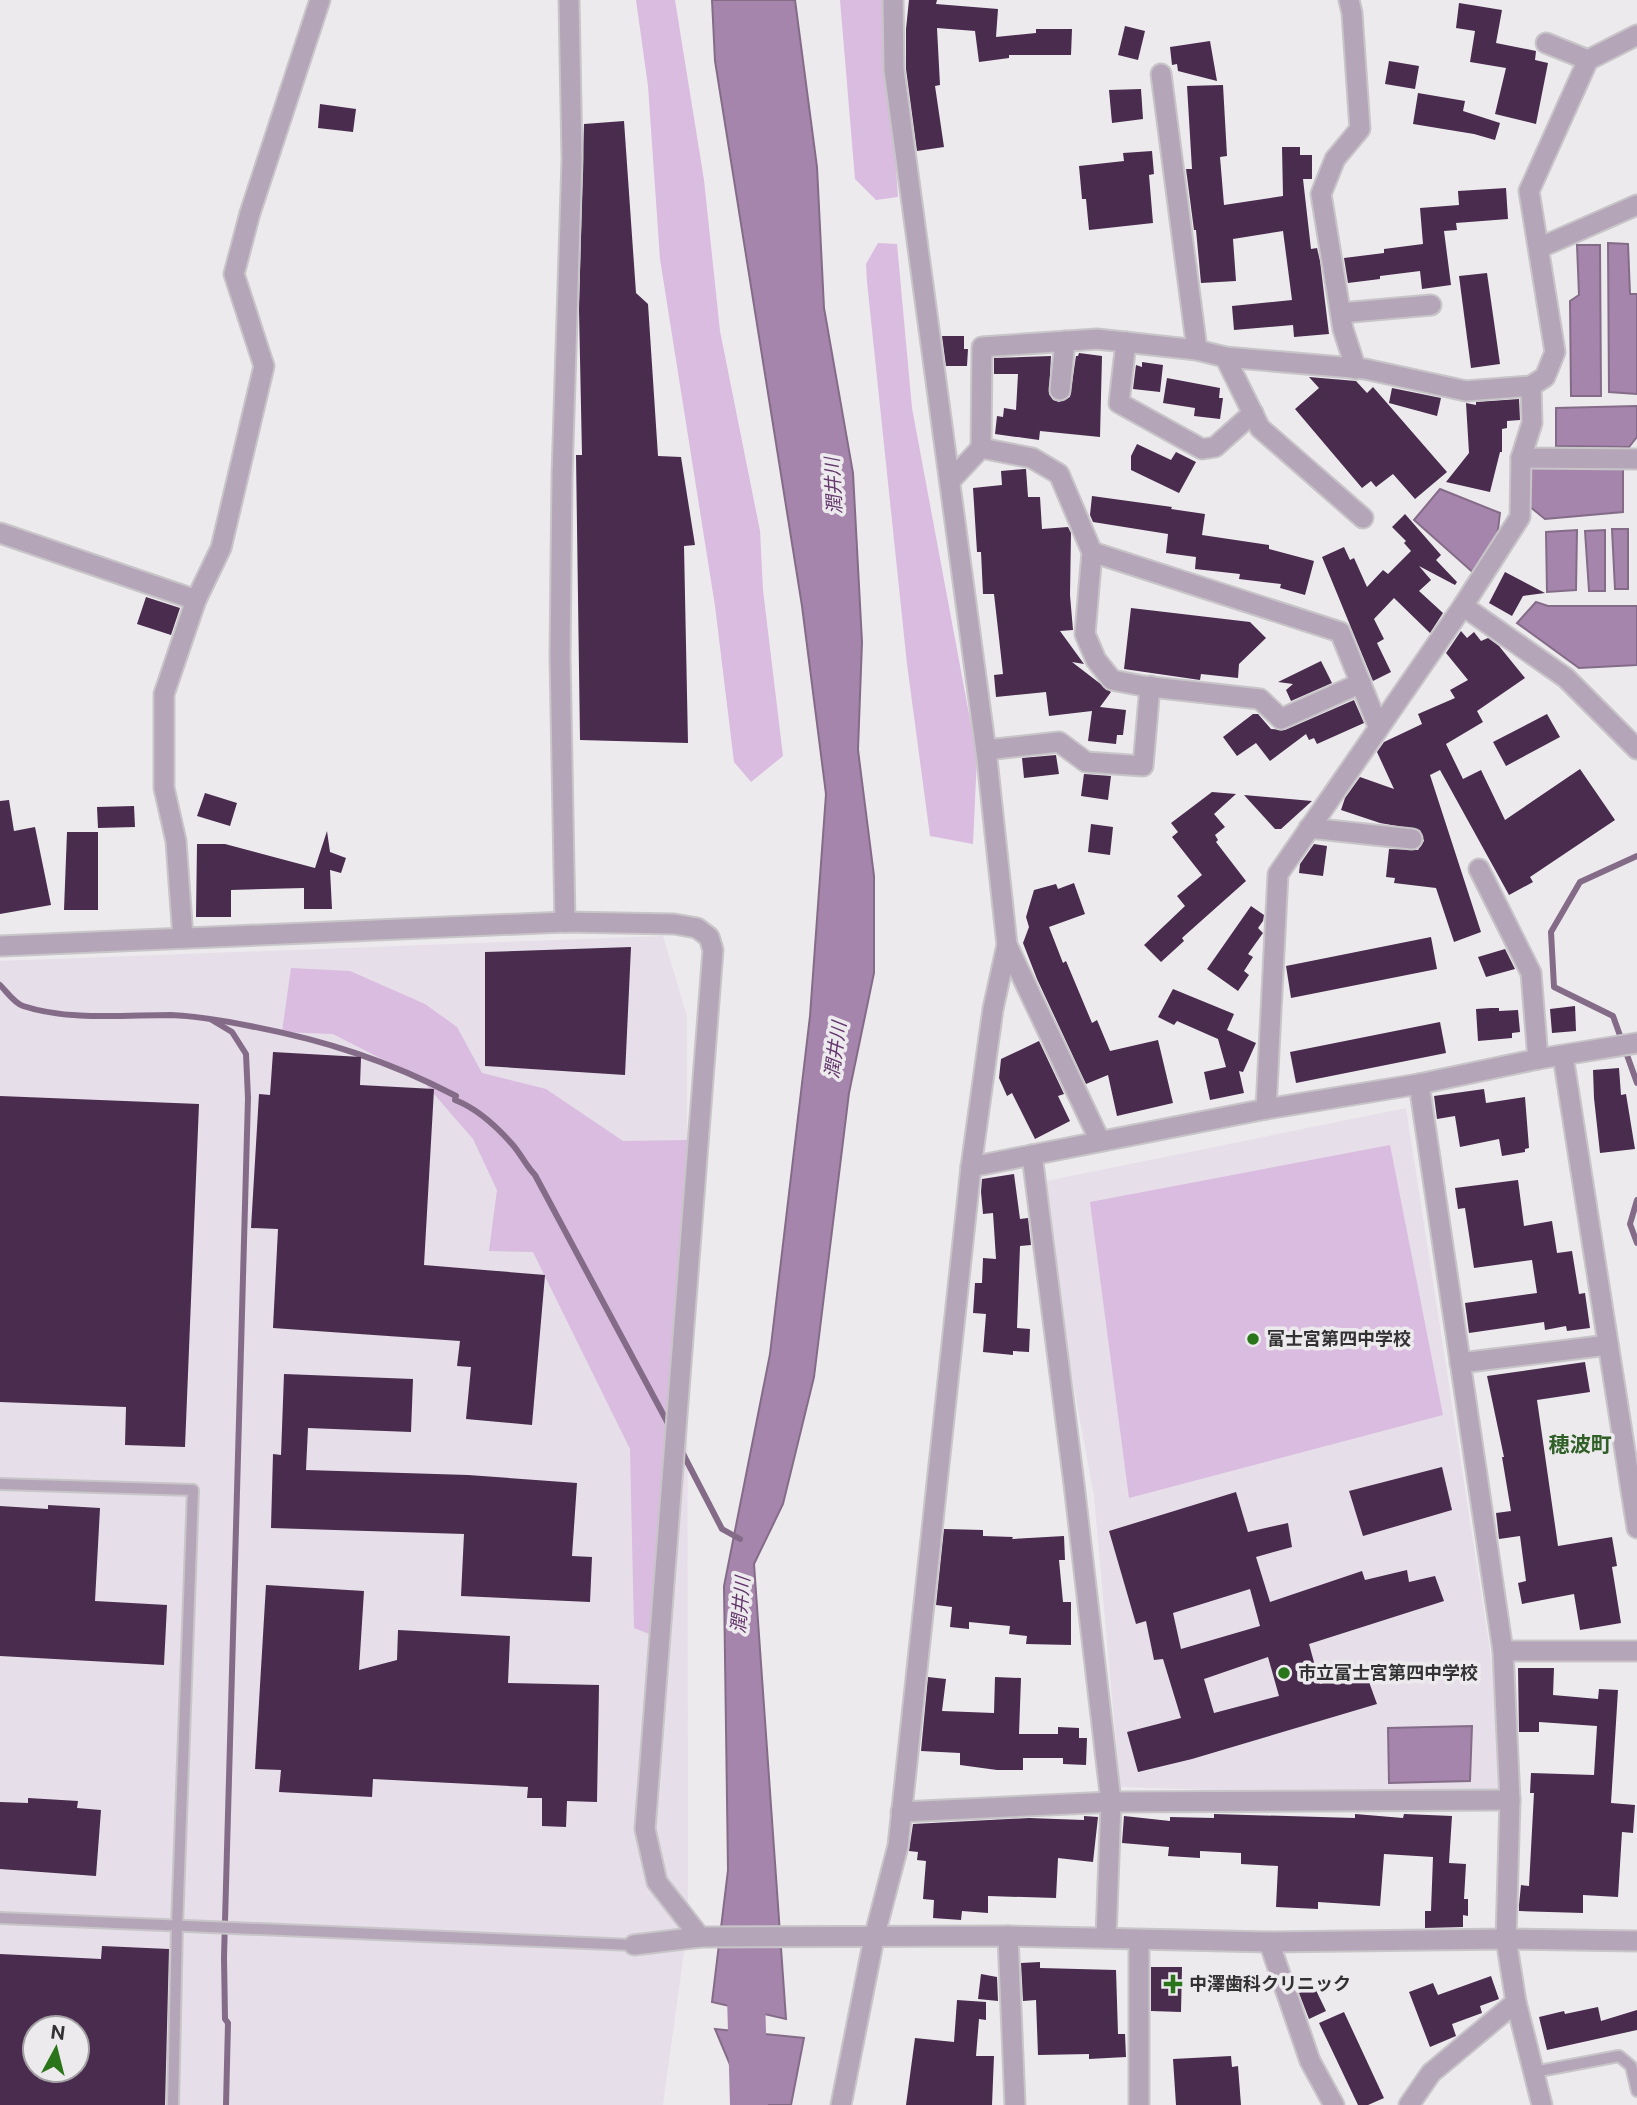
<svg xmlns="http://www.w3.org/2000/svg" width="1637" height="2105" viewBox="0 0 1637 2105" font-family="'Public Sans','Noto Sans JP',sans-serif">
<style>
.built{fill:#e6dee8;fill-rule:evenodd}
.green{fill:#d9bcdf}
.water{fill:#a685ad;stroke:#846c88;stroke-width:2}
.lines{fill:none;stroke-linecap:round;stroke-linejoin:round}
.stream{stroke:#846c88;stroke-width:6}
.river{stroke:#a685ad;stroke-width:38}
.building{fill:#492c4e;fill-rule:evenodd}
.service-casing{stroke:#c8c5c9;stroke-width:14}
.minor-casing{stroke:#c8c5c9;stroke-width:23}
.tertiary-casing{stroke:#c8c5c9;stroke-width:23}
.service{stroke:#b5a5b8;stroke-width:10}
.minor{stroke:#b5a5b8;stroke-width:19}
.tertiary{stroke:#b5a5b8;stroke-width:19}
.poi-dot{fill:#2a751a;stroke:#edeaee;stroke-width:2.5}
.labels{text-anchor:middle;stroke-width:7;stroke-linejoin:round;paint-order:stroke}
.poi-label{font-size:18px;font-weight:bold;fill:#333233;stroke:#edeaee;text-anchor:start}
.water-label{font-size:19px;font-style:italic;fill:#64386d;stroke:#edeaee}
.quarter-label{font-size:21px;font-weight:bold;fill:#305f27;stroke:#edeaee}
</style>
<rect width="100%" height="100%" fill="#edeaee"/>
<g class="built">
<path d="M663,936L687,1016L688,1923L663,2105H0V961ZM35,2028H77V2070H35Z"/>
<path d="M1406,1108L1492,1663L1510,1800L1120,1787L1094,1496L1036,1183Z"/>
</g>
<g class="green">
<path d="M636,0H675L704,180L720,331L760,531L763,590L783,756L751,782L734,762L715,606L660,259L648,86Z"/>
<path d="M840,0H884L898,197L876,200L855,179Z"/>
<path d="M878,243L897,244L912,408L977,757L973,844L930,836L907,664L867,282L866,264Z"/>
<path d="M291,968L350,971L425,1004L457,1027L482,1073L546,1089L623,1141L687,1140L652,1635L634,1628L630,1449L533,1252L489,1251L497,1190L473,1139L421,1079L333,1034L282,1032Z"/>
<path d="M1390,1145L1443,1415L1129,1498L1090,1202Z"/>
</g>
<g class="water">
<path d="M712,0H795L817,167L824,308L853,473L862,642L858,750L874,876V973L849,1093L814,1377L783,1504L754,1564L786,2019L712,2002L728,1870L724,1586L770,1354L810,1016L826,794L802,606L715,61Z"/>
<path d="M1608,243L1628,244L1630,294H1637V394L1609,392Z"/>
<path d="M1577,245H1600L1601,396H1571L1570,301L1579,295Z"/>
<path d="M1637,406V437L1629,447L1556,446V408Z"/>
<path d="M1623,462V512L1545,519L1529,506V464Z"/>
<path d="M1440,489L1500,513L1496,546L1477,576L1414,520Z"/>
<path d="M1612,529H1628V589H1615Z"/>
<path d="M1577,530L1576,590L1547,592L1546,532Z"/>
<path d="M1605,530V591H1589L1585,531Z"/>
<path d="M1536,602L1548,606H1637V665L1579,668L1517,623Z"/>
<path d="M1472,1726L1470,1781L1389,1783L1388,1728Z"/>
<path d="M715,2029L804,2038L791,2105H747Z"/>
</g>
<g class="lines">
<g class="stream">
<path d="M1637,856L1580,882L1551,932L1554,987L1613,1016L1637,1083"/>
<path d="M0,985C7,992 14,1003 23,1006C69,1021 124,1015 171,1015C197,1016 225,1021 250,1026C324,1040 389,1061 456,1096L455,1100C476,1108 497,1127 512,1144C521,1154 526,1166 535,1175L671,1429"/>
<path d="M212,1020L232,1032L246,1054L248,1098L224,1957L225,2019L228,2023L226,2105"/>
<path d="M1637,1200L1630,1224L1637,1243"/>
<path d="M680,1448L722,1529L740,1539"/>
</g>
<path class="river" d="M745,1959L749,2105"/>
</g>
<g class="building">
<path d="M909,0H937L936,4L998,9L996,37L1036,33V29H1072L1071,55H1009V58L979,62L975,31L937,28L940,85L935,86L944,147L917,151L906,69V29Z"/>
<path d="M1459,3L1502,10L1496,43L1536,51L1535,60L1548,63L1536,124L1495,114L1506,68L1470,62L1475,31L1456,28Z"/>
<path d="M1125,26L1145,31L1138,60L1118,55Z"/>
<path d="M1210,41L1217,81L1178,71L1177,64L1172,65L1170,47Z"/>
<path d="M1389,61L1419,66L1415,89L1385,84Z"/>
<path d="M1223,85L1227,156L1220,157L1224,205L1283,196L1282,147H1300V155H1312V179H1303L1311,249L1317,248L1320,261L1329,334L1294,337L1293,325L1234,330L1232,306L1292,300L1283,231L1233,239L1236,281L1201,283L1196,230H1194L1186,169H1192L1187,86Z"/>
<path d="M1141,89L1143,119L1112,123L1109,90Z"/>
<path d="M1418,93L1465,101L1463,111L1500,123L1495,140L1474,134L1413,124Z"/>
<path d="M320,104L356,109L353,132L318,128Z"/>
<path d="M624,121L636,293L648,304L658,456L681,457L695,545L684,546L688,743L580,740L576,455H582L579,310L584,124Z"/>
<path d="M1152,151L1154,174L1149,175L1153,223L1089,230L1086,199H1082L1079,166L1124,161L1123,153Z"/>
<path d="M1506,188L1508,219L1456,223L1457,230L1444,231L1451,285L1422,289L1420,271L1380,276V279L1348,283L1344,258L1384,253V249L1423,244L1420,208L1459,205L1458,191Z"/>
<path d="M1487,273L1500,364L1471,368L1459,276Z"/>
<path d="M942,336H964V349H968L967,366H946Z"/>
<path d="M1079,353L1102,356L1100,437L1040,431L1039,440L995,434L997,416L1003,417L1004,408L1016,410L1018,374H994V358L1051,356L1049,394L1053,400L1059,402L1070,397L1076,356H1078Z"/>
<path d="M1142,362L1163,365L1160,392L1133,389L1136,365L1142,367Z"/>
<path d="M1309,377L1356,381L1367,393L1373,387L1447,472L1415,499L1393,474L1376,487L1371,481L1362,488L1295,409L1319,388Z"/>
<path d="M1167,378L1220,388L1219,398H1223L1220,419L1194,416L1195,408L1163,403Z"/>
<path d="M1392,388L1441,398L1437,416L1389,403Z"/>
<path d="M1519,399L1520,420L1507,421V428L1502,429V452H1500L1490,492L1446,482L1469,453L1466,403L1476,405V402Z"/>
<path d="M1137,444L1171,460L1176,452L1196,462L1179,493L1131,470V456Z"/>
<path d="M1024,469H1026L1028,497H1040L1042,529L1068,527L1071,533L1070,595L1073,630L1060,631L1084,664L1072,662L1111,692L1100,707L1126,710L1123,735H1117L1116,744L1088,741L1092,711L1049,716L1046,692L996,697L994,675L1003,674L999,638L994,594H983L981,552H977L973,488L1002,485L1001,471Z"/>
<path d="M1092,496L1172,507L1171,509L1205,514L1202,535L1269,545V549L1314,561L1305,595L1280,588L1281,584L1239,579L1240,574L1195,569L1196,557L1166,553L1168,534L1093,522L1090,515Z"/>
<path d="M1405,514L1441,555L1436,560L1457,582L1455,585L1419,566L1431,580L1419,591L1443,613L1430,633L1394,598L1374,619L1384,639L1377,643L1391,672L1373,681L1322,557L1344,547L1350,560L1354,558L1367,587L1383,570L1388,574L1411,551L1404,543L1406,541L1392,527Z"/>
<path d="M1505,572L1545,593L1523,596L1512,616L1489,603Z"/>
<path d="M146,597L180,608L171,635L137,624Z"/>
<path d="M1131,608L1250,622L1266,638L1239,664L1238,678L1201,674L1200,680L1124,669Z"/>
<path d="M1461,631L1467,638L1474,632L1481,641L1488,638L1499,646L1525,678L1477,711L1483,722L1446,744L1463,779L1481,770L1505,820L1580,769L1615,820L1530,877L1533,882L1509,895L1440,770L1430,775L1481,932L1454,942L1436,888L1394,883L1395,878L1386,877L1389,849L1418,850L1424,841L1420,830L1380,823L1341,810L1345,798L1360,777L1394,789L1377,752L1384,742L1422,724L1418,714L1455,698L1450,690L1468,680L1446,653Z"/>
<path d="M1321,661L1332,683L1291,701L1286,690L1293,684L1278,682Z"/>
<path d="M1354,700L1364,723L1317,744L1314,738L1309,740L1306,734L1270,761L1256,743L1237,756L1223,737L1253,714H1258L1271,729L1285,730Z"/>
<path d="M1547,714L1560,737L1506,766L1493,742Z"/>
<path d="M1056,755L1059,774L1024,778L1022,758Z"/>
<path d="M1084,774L1111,776L1108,800L1081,796Z"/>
<path d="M1212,792L1236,794L1214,814L1225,827L1215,835L1218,840L1216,842L1246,881L1182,938L1184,941L1161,962L1144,945L1185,906L1177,896L1202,875L1172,837L1178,832L1171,823Z"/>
<path d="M205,793L237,803L230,826L197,816Z"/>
<path d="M1244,795L1312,801L1281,829H1275Z"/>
<path d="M9,800L14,831L35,827L51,905L0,914V801Z"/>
<path d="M134,806L135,827L98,828L97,807Z"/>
<path d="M1091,824L1113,827L1110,855L1088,852Z"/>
<path d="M327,831L330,852L346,858L341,873L330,870L332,909H304V888L231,890V917H196L197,844H225L315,868Z"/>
<path d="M67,832H98V910H64Z"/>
<path d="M1314,844L1327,846L1323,876L1299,873L1300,864Z"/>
<path d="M1074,883L1085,914L1049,927L1063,963L1066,961L1092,1023L1097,1020L1110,1051L1158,1040L1173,1103L1117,1116L1108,1075L1086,1084L1037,979L1023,943L1029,927L1026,917L1034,890L1056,884L1058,889Z"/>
<path d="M1251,906L1264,915L1263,921L1258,928L1263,933L1248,954L1253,957L1244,971L1249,975L1238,991L1207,969Z"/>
<path d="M1431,937L1437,969L1291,998L1286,966Z"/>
<path d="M631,947L625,1075L485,1066V952Z"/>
<path d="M1505,949L1515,969L1486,977L1478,957Z"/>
<path d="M1173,989L1234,1014L1227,1030L1256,1043L1243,1072L1239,1071L1244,1093L1210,1100L1204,1072L1226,1067L1218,1039L1177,1021L1174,1025L1158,1017Z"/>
<path d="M1575,1006L1576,1031L1552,1033L1550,1009Z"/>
<path d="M1491,1008H1499V1011L1518,1010L1520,1032L1512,1033V1038L1478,1041L1476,1009Z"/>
<path d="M1440,1022L1446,1053L1296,1083L1290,1052Z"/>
<path d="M1039,1041L1064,1094L1058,1096L1070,1121L1035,1139L1012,1093L1007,1096L999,1078L1001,1059Z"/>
<path d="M273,1052L361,1057L360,1085L434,1089L424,1265L545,1275L532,1425L466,1419L471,1367L457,1366L460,1341L273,1328L278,1229L251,1228L259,1094L270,1095Z"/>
<path d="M1619,1068L1621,1095L1626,1094L1635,1149L1600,1153L1594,1098L1593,1070Z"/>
<path d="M1484,1089L1486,1103L1525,1097L1529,1148L1525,1149V1152L1502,1156L1499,1139L1460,1147L1455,1116L1437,1119L1434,1096Z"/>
<path d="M0,1096L199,1104L185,1447L125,1445L126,1407L0,1402Z"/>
<path d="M1014,1174L1020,1219L1028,1218L1031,1245L1020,1246L1017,1328L1030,1329L1029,1352L1013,1351V1355L983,1352L986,1314L973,1313L975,1283H982L983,1258L996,1259L993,1213L983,1214L981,1192L982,1179Z"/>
<path d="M1518,1180L1524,1226L1552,1221L1557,1253L1572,1251L1579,1294L1585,1293L1590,1328L1567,1331L1566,1326L1545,1330L1544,1322L1469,1333L1465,1303L1537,1293L1532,1260L1474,1268L1465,1208L1458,1209L1455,1188Z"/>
<path d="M1585,1362L1590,1392L1537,1400L1558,1546L1612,1537L1617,1566L1612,1567L1621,1623L1580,1630L1574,1594L1522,1604L1518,1583L1526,1581L1520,1536L1499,1539L1496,1513L1511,1511L1502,1457H1504L1487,1376Z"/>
<path d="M284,1374L413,1379L411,1432L308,1428L306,1470L468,1475L577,1483L572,1556L592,1557L590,1602L461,1596L464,1534L271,1528L273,1454L281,1455Z"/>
<path d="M1442,1467L1452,1510L1363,1536L1349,1491Z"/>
<path d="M1236,1492L1248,1532L1288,1523L1292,1547L1256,1557L1270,1602L1362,1571L1365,1580L1407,1570L1409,1582L1435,1576L1444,1601L1309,1644L1320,1684L1365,1671L1377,1704L1192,1759L1138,1772L1127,1732L1181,1718L1163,1659L1154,1660L1146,1621L1136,1624L1109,1531ZM1250,1589L1260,1626L1181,1649L1173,1613ZM1268,1657L1279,1696L1214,1713L1204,1679Z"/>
<path d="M48,1505L100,1508L95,1601L167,1605L164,1665L0,1656V1506L48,1509Z"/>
<path d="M944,1529L983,1530V1536L1013,1537L1012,1539L1064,1536L1065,1560H1059L1063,1602H1071V1645L1026,1644L1027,1636L1009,1634L1010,1626L969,1622V1629L950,1627L952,1607L936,1605Z"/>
<path d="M266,1585L364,1591L359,1670L397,1660L398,1630L510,1636L508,1683L599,1685L597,1802L567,1801L566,1827L542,1826V1798H527L528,1787L373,1779L372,1797L279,1792L281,1770L255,1769Z"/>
<path d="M1518,1668H1554L1553,1695L1598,1699L1599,1689L1618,1690L1611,1803L1635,1805L1633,1833L1622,1832L1618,1897L1583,1895V1913L1519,1911V1905L1521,1885L1529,1886L1534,1793H1530L1531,1773L1594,1775L1597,1726L1539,1722V1732H1519Z"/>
<path d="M928,1677L946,1679L942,1711L994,1713L995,1677L1021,1678L1019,1734H1058V1727L1079,1728V1738H1087L1086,1765L1063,1764V1758H1023V1770H997L960,1765V1753L921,1751Z"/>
<path d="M28,1798L78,1801L77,1808L101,1810L96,1876L0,1869V1802L28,1803Z"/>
<path d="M1214,1814L1355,1818V1814L1403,1818L1404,1814L1452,1816L1449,1863L1466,1864L1464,1899H1468V1916L1463,1915V1927L1425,1928V1911H1431L1433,1857L1384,1854L1380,1906L1318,1902V1909L1276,1907L1278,1866L1241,1864V1853L1200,1851V1858L1168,1856L1169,1847L1122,1843L1124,1816L1170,1821V1817L1214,1818Z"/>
<path d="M1084,1816L1098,1817L1093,1862L1058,1858L1056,1898L988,1896V1913L962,1911L961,1920L933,1918L934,1900L923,1899L926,1861L917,1860L918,1852L909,1851L913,1824L1029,1818L1084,1820Z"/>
<path d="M102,1946L169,1949L165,2105H0V1954L101,1959ZM35,2028H77V2070H35Z"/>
<path d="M1040,1962V1968L1116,1970L1118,2034H1125L1126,2057L1089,2059V2054L1038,2055L1036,2000L1023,2001L1021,1963Z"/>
<path d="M1151,1967H1182L1181,2012L1151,2011Z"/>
<path d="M981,1974L997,1977L998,2001L978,1999Z"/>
<path d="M1491,1976L1499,1999L1480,2006L1482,2013L1452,2024L1456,2036L1430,2047L1409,1992L1433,1983L1438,1995Z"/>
<path d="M1314,1986L1326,2011L1309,2019L1299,1993Z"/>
<path d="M957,2000L986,2002V2020L979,2019L976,2056H994L992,2105H906L915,2038L954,2042Z"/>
<path d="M1598,2007L1601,2021L1637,2010V2030L1547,2050L1539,2017L1564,2011L1565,2014Z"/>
<path d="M1344,2012L1384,2098L1368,2105H1358L1319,2023Z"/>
<path d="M1231,2056L1232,2067L1238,2066L1241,2105H1176L1173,2059Z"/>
</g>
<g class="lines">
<defs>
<g id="service">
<path d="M0,1484L193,1490L177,1926L173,2105"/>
<path d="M0,1918L634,1945"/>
<path d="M1534,2072L1619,2056L1631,2066L1637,2091"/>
</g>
<g id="minor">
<path d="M1349,0L1352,13L1360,129L1335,159L1321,194L1343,329L1356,369"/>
<path d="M1546,43L1588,60"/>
<path d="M1161,74L1197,350"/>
<path d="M1539,248L1637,205"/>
<path d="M1341,313L1431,305"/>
<path d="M1126,342L1119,403L1202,449L1215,447L1253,413"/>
<path d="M1225,357L1260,428L1363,518"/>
<path d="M1531,386L1532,423L1521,458L1637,459"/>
<path d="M1060,390L1065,341"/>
<path d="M981,448L982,347L1097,339L1197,350L1225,357L1365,369L1466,391L1531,386L1545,377L1555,352L1529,191L1588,60L1637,35"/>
<path d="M951,480L981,448L1032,458L1059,474L1092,552L1085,634L1096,660L1112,680L1143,686L1260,699L1281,719L1361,683"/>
<path d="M0,533L196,600"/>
<path d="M1092,552L1340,632L1378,726"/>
<path d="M1463,606L1566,678L1637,749"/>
<path d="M986,750L1059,742L1086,762L1143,766L1150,686"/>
<path d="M1309,828L1412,839"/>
<path d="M1479,869L1531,973L1538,1059"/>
<path d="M565,922L560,656L562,476L572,159L569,0"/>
<path d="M183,938L176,841L164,788V694L196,600L221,548L264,366L234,274L250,213L320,0"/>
<path d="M1007,945L1100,1141"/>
<path d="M1563,1056L1637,1528"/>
<path d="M1419,1084L1503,1651L1510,1800L1506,1939L1516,2002L1542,2105"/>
<path d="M1266,1109L1278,874L1463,606L1520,517L1521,458"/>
<path d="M1032,1155L1074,1484L1111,1802L1106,1938"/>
<path d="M971,1167L1266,1109L1419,1084L1538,1059L1637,1043"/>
<path d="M1460,1363L1608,1345"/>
<path d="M1503,1651H1637"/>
<path d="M901,1812L1111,1802L1510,1800"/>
<path d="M1008,1936L1015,2105"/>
<path d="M874,1938L898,1846L971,1167L993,1009L1007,945L987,759L894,70L893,0"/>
<path d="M1139,1941V2105"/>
<path d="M1269,1942L1310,2061L1334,2105"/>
<path d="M634,1945L700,1937"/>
<path d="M1409,2105L1431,2073L1516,2002"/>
</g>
<g id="tertiary">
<path d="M0,946L565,922L674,924L697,928L709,937L713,950L645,1829L657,1882L700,1937L1008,1936L1269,1942L1506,1939L1637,1941"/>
<path d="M841,2105L874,1938"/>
</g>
</defs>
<use href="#service" class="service-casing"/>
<use href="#minor" class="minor-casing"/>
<use href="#tertiary" class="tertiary-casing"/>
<use href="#service" class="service"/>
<use href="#minor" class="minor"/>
<use href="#tertiary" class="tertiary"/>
</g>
<g class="poi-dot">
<circle cx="1253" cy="1339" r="7"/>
<circle cx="1284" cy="1673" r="7"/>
<path d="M1169.5 1973.5h7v7h7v7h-7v7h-7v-7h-7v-7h7z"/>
</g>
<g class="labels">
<g class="poi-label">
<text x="1267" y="1345">富士宮第四中学校</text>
<text x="1298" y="1679">市立富士宮第四中学校</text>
<text x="1189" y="1990">中澤歯科クリニック</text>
</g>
<g class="water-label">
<text transform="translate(833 486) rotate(-93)" y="7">潤井川</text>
<text transform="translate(835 1050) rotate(-82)" y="7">潤井川</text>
<text transform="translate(740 1605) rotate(-85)" y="7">潤井川</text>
</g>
<g class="quarter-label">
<text x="1580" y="1452">穂波町</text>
</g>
</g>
<g transform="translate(56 2049) rotate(7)"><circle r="33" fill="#edeaee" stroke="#a3a0a3" stroke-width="2"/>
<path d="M0-5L12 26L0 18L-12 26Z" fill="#2a751a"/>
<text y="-10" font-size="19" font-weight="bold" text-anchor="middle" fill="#333233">N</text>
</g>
</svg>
